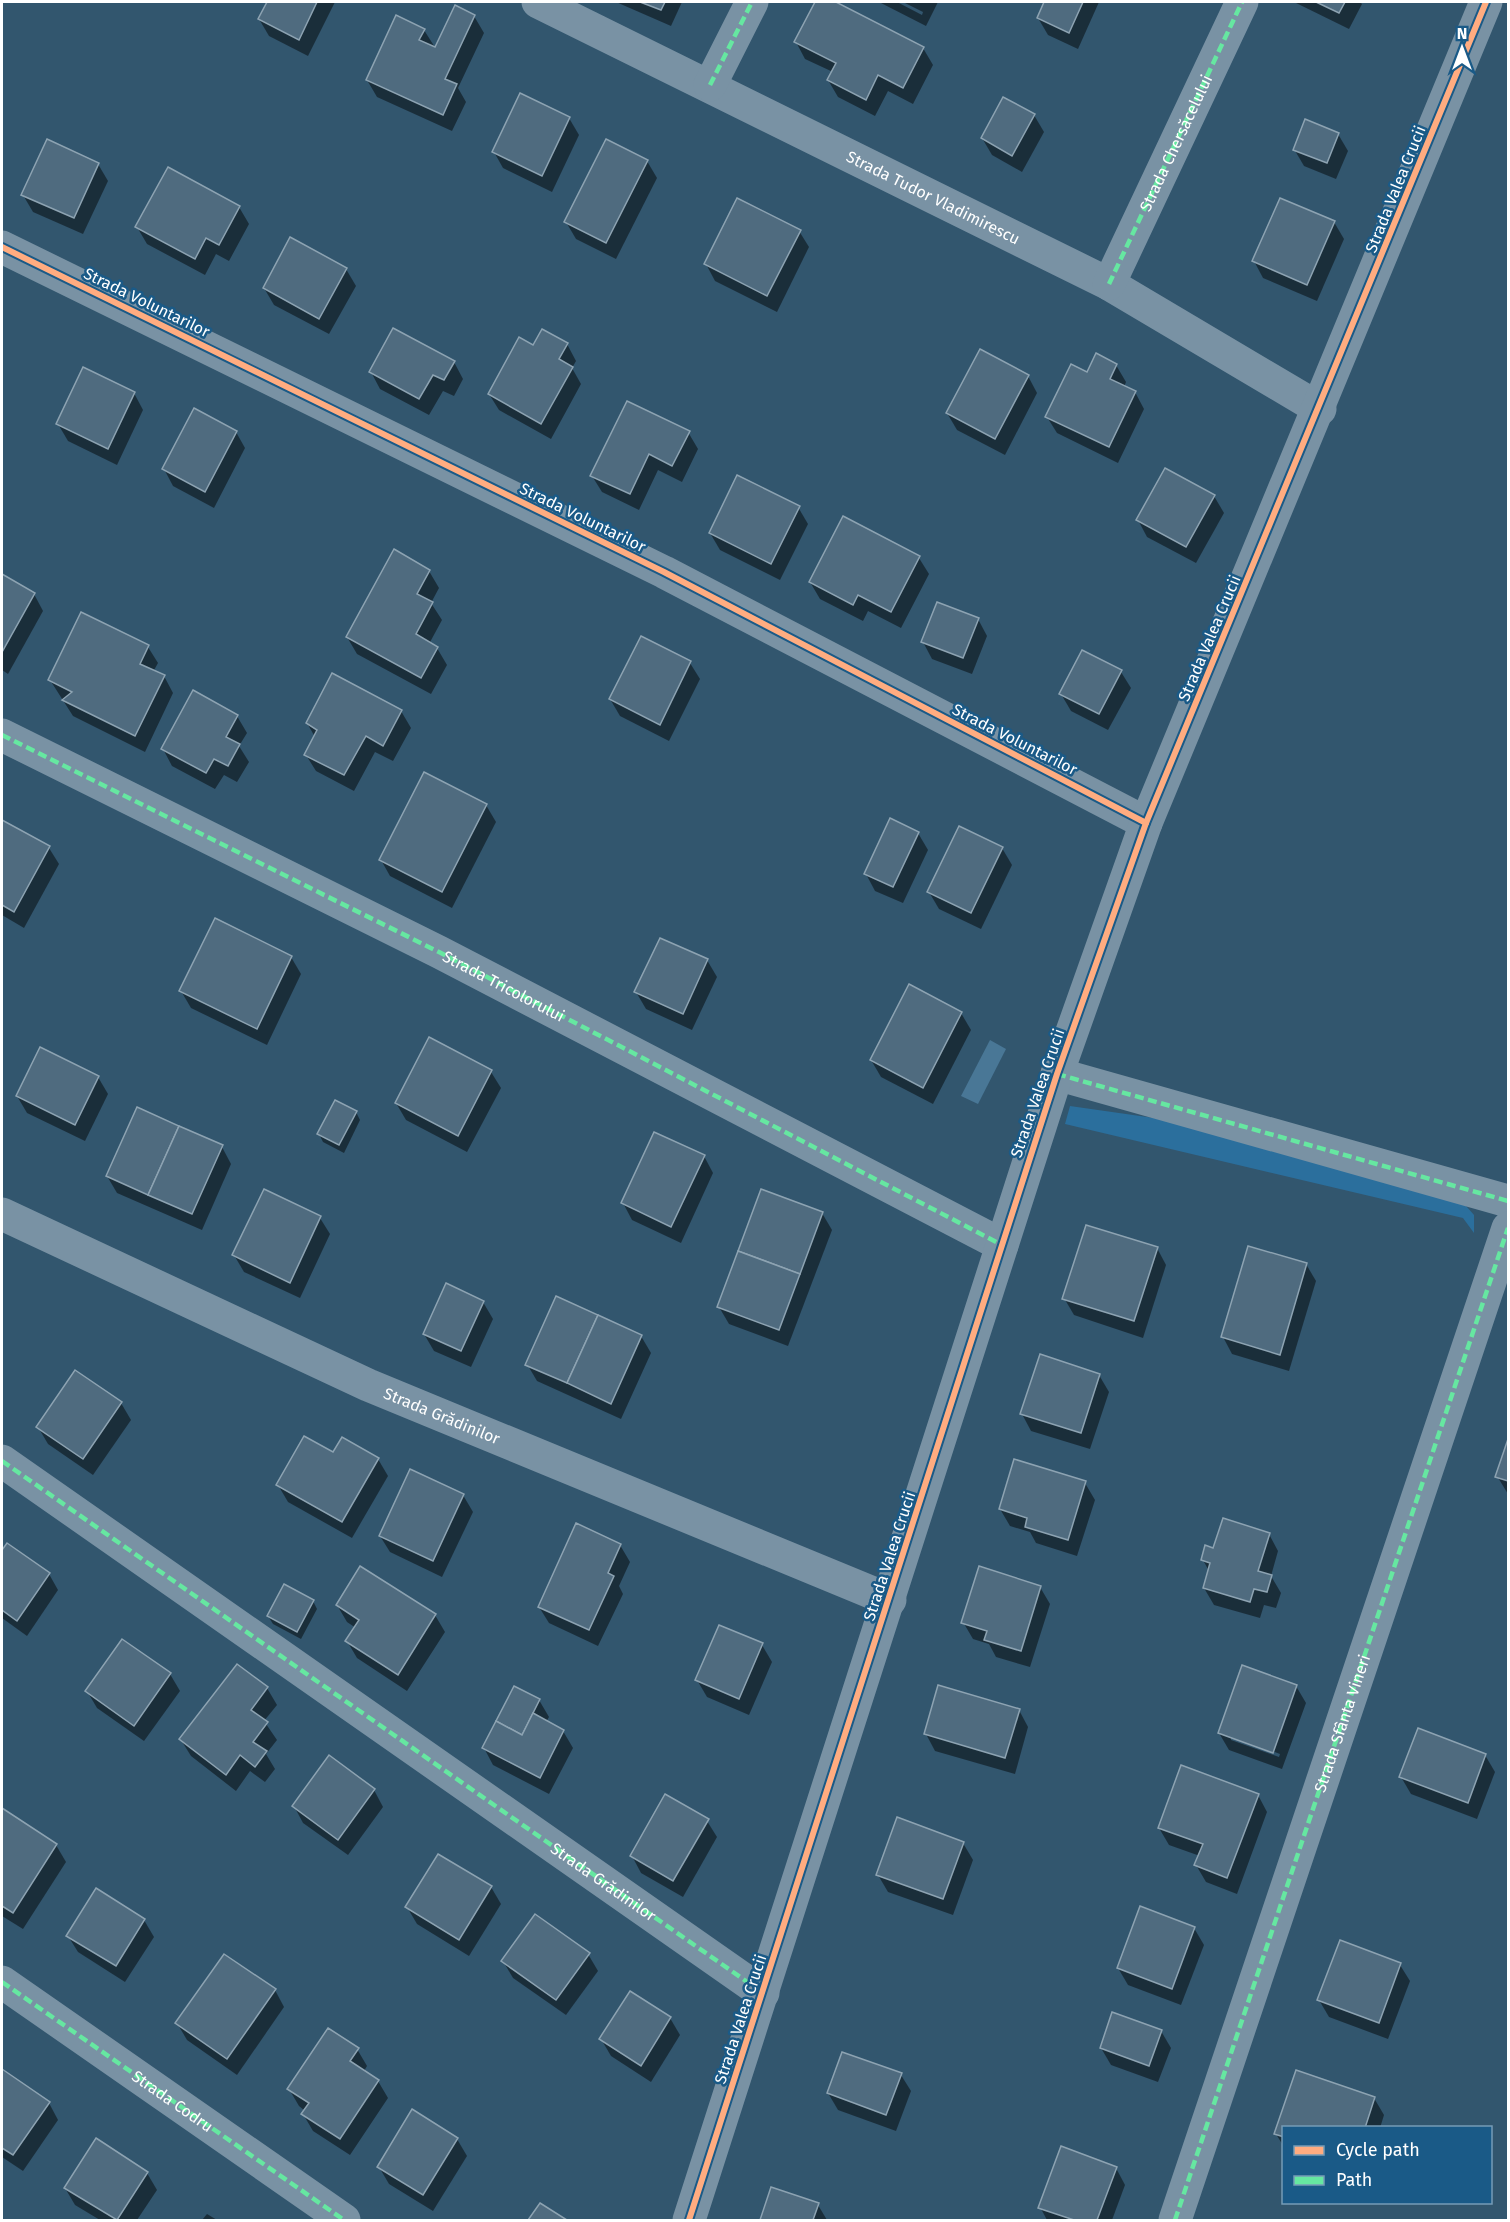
<svg xmlns="http://www.w3.org/2000/svg" width="1510" height="2222" viewBox="0 0 1510 2222" font-family="'Fira Sans',sans-serif">
<style>
.green{fill:#2b6f9d}
.water{fill:#497796}
.shadow{fill:#0007;fill-rule:evenodd}
.building{fill:#4f6b7f;stroke:#8da3b2;stroke-width:1.5}
.lines{fill:none;stroke-linecap:round;stroke-linejoin:round}
.minor{stroke:#7992a4;stroke-width:33}
.quiet{stroke:#66e7a1;stroke-width:4.5;stroke-dasharray:9 4.5;stroke-linecap:butt}
.cycleway-casing{stroke:#1a5a87;stroke-width:10}
.cycleway{stroke:#ffac80;stroke-width:6}
.labels{text-anchor:middle;stroke-width:5;stroke-linejoin:round;paint-order:stroke}
.street-label{font-size:16px;fill:#fff;stroke:#1a5a87}
</style>
<rect width="100%" height="100%" fill="#32566e"/>
<path class="green" d="M1070,1106L1203,1125L1459,1198L1474,1215V1233L1463,1218L1065,1124Z"/>
<path class="water" d="M990,1040L1006,1049L978,1104L961,1096Z"/>
<g class="shadow">
<path d="M268,2H335L308,56L269,36L259,19Z"/>
<path d="M616,2H682L671,26Z"/>
<path d="M816,2H832L923,48L933,65L913,104L888,91L875,116L838,97L828,80L833,72L805,59L796,42Z"/>
<path d="M879,2H897L922,15L923,12L903,2H938L926,26Z"/>
<path d="M1046,2H1099L1078,49L1048,35L1038,18Z"/>
<path d="M1294,2H1360L1362,4L1349,29Z"/>
<path d="M474,16L484,33L458,88L466,102L452,131L377,97L367,80L424,30L436,49Z"/>
<path d="M1034,115L1044,132L1022,172L992,155L982,138Z"/>
<path d="M569,118L579,135L552,192L503,168L494,152Z"/>
<path d="M1338,134L1348,151L1336,179L1304,166L1294,149Z"/>
<path d="M647,161L657,178L616,259L576,239L566,222Z"/>
<path d="M98,164L108,181L83,234L33,212L23,195Z"/>
<path d="M239,207L249,224L229,261L216,254L205,275L147,244L137,227Z"/>
<path d="M1334,222L1344,239L1317,301L1263,278L1254,261Z"/>
<path d="M799,231L809,247L777,312L715,281L706,264Z"/>
<path d="M346,269L356,286L329,334L274,305L264,288Z"/>
<path d="M567,344L576,361L572,368L581,384L551,439L499,410L489,394Z"/>
<path d="M454,362L463,379L454,396L443,391L429,415L380,389L371,372Z"/>
<path d="M1116,365L1126,382L1124,387L1135,392L1144,409L1118,463L1057,433L1047,417L1088,374Z"/>
<path d="M1028,376L1037,393L1005,455L957,430L947,413Z"/>
<path d="M134,393L143,410L117,465L68,441L58,424Z"/>
<path d="M236,432L245,448L214,508L173,486L164,469Z"/>
<path d="M688,432L698,449L682,482L658,470L639,510L602,492L592,476Z"/>
<path d="M1214,496L1224,513L1196,563L1147,537L1138,520Z"/>
<path d="M798,507L808,524L780,580L720,550L710,533Z"/>
<path d="M919,558L929,574L901,628L868,611L863,621L820,599L810,582Z"/>
<path d="M429,571L439,588L431,603L442,620L429,644L437,648L447,665L431,694L357,654L347,637Z"/>
<path d="M2,576L34,594L43,611L8,674L2,670Z"/>
<path d="M978,619L987,636L972,674L932,659L923,642Z"/>
<path d="M642,638L690,663L700,679L669,741L620,716L610,699Z"/>
<path d="M148,647L158,663L153,672L164,676L173,693L145,752L73,716L50,680Z"/>
<path d="M1121,672L1131,688L1108,730L1071,711L1061,694Z"/>
<path d="M401,711L411,728L393,761L375,752L354,791L316,771L306,755L315,737L307,723Z"/>
<path d="M237,716L247,733L239,746L249,762L237,782L224,775L215,789L172,766L163,749Z"/>
<path d="M486,805L496,822L452,908L390,876L381,860Z"/>
<path d="M2,821L49,848L59,864L24,928L2,915Z"/>
<path d="M918,833L928,850L903,903L875,891L866,874Z"/>
<path d="M1002,848L1012,865L981,929L939,909L929,892Z"/>
<path d="M291,957L301,974L267,1045L191,1008L181,991Z"/>
<path d="M707,960L717,977L692,1030L646,1009L636,992Z"/>
<path d="M961,1013L971,1030L933,1104L881,1077L871,1060Z"/>
<path d="M430,1039L491,1072L501,1088L467,1152L406,1120L396,1103Z"/>
<path d="M98,1077L108,1094L85,1141L27,1113L17,1096Z"/>
<path d="M356,1112L360,1120L344,1153L323,1142L319,1134Z"/>
<path d="M222,1147L231,1164L202,1230L117,1193L107,1176Z"/>
<path d="M704,1156L713,1173L681,1243L632,1220L623,1203Z"/>
<path d="M822,1213L832,1230L788,1346L729,1324L719,1307Z"/>
<path d="M320,1218L330,1234L300,1298L244,1272L234,1255Z"/>
<path d="M1157,1248L1166,1265L1143,1338L1074,1315L1064,1298Z"/>
<path d="M1306,1264L1316,1281L1289,1371L1232,1354L1223,1337Z"/>
<path d="M483,1302L493,1319L471,1367L434,1351L424,1334Z"/>
<path d="M641,1336L651,1353L621,1419L537,1381L527,1364Z"/>
<path d="M1099,1375L1109,1392L1090,1449L1031,1431L1022,1414Z"/>
<path d="M121,1403L131,1420L93,1475L48,1444L38,1427Z"/>
<path d="M1508,1443V1494L1497,1476Z"/>
<path d="M334,1454L378,1459L388,1476L352,1538L288,1502L278,1485Z"/>
<path d="M1085,1483L1095,1500L1077,1556L1036,1543L1030,1532L1010,1526L1000,1509Z"/>
<path d="M463,1495L473,1512L442,1577L390,1552L380,1536Z"/>
<path d="M1269,1534L1278,1551L1271,1576L1281,1593L1276,1608L1264,1605L1260,1618L1214,1605L1204,1588L1209,1571L1203,1560L1214,1550Z"/>
<path d="M7,1545L49,1574L58,1590L27,1636L2,1618V1553Z"/>
<path d="M620,1545L630,1562L619,1586L623,1594L598,1646L549,1623L539,1607Z"/>
<path d="M1040,1587L1050,1604L1030,1667L996,1657L989,1644L973,1639L963,1622Z"/>
<path d="M313,1601L317,1609L301,1639L273,1624L268,1616Z"/>
<path d="M337,1605L435,1615L445,1632L407,1691L357,1658L347,1641L356,1628L347,1622Z"/>
<path d="M123,1641L170,1674L180,1691L144,1741L97,1708L87,1691Z"/>
<path d="M762,1645L772,1662L749,1715L707,1697L697,1680Z"/>
<path d="M1296,1686L1306,1703L1282,1769L1229,1750L1219,1733ZM1231,1736L1280,1754L1279,1757L1231,1740Z"/>
<path d="M267,1688L277,1705L264,1721L277,1740L266,1754L275,1769L265,1782L250,1771L236,1791L191,1756L181,1740Z"/>
<path d="M539,1700L549,1717L546,1722L563,1731L573,1748L549,1794L493,1765L484,1748Z"/>
<path d="M1019,1710L1028,1727L1015,1774L935,1751L926,1734Z"/>
<path d="M1485,1755L1495,1772L1477,1819L1411,1794L1401,1777Z"/>
<path d="M374,1790L383,1807L348,1855L303,1823L294,1806Z"/>
<path d="M1258,1795L1267,1812L1237,1894L1206,1882L1196,1865L1200,1856L1169,1845L1159,1828Z"/>
<path d="M3,1810L56,1845L66,1862L23,1929L2,1916Z"/>
<path d="M707,1821L717,1837L683,1897L641,1873L632,1856Z"/>
<path d="M963,1843L973,1860L953,1915L888,1892L878,1875Z"/>
<path d="M491,1887L501,1904L469,1956L417,1924L407,1907Z"/>
<path d="M144,1920L154,1937L125,1982L78,1952L68,1936Z"/>
<path d="M1194,1928L1204,1945L1181,2005L1128,1985L1118,1968Z"/>
<path d="M588,1954L598,1971L566,2015L513,1978L503,1961Z"/>
<path d="M1400,1965L1410,1981L1388,2039L1329,2017L1319,2000Z"/>
<path d="M275,1990L284,2007L237,2075L187,2040L177,2023Z"/>
<path d="M670,2018L680,2035L651,2082L611,2056L601,2039Z"/>
<path d="M1161,2031L1171,2048L1158,2082L1111,2065L1101,2048Z"/>
<path d="M357,2049L367,2066L364,2071L378,2081L388,2098L350,2155L313,2131L303,2114L305,2111L299,2106L289,2089Z"/>
<path d="M2,2071L49,2103L58,2120L23,2171L2,2157Z"/>
<path d="M1297,2072L1374,2098L1384,2115L1380,2128H1284V2147L1276,2134Z"/>
<path d="M901,2075L911,2091L896,2131L838,2110L828,2093Z"/>
<path d="M457,2139L467,2156L433,2211L389,2184L379,2167Z"/>
<path d="M96,2140L147,2173L157,2190L137,2220H100L75,2205L65,2188Z"/>
<path d="M1116,2168L1125,2185L1112,2220H1047L1040,2207Z"/>
<path d="M772,2189L818,2205L827,2220H762Z"/>
<path d="M207,2214L217,2220H202Z"/>
</g>
<g class="building">
<path d="M267,2H317L299,40L258,19Z"/>
<path d="M640,2H665L661,10Z"/>
<path d="M815,2H836L924,47L903,88L878,75L866,100L827,80L836,63L794,42Z"/>
<path d="M1044,2H1083L1069,33L1037,18Z"/>
<path d="M1316,2H1345L1339,13Z"/>
<path d="M455,5L475,15L445,79L457,84L443,115L366,80L396,15L425,29L419,40L435,47Z"/>
<path d="M520,93L570,117L542,176L492,152Z"/>
<path d="M1003,97L1035,114L1012,156L981,138Z"/>
<path d="M1305,119L1339,133L1327,163L1293,150Z"/>
<path d="M47,139L99,163L74,218L21,195Z"/>
<path d="M606,139L648,160L606,243L564,222Z"/>
<path d="M168,167L240,206L219,245L206,238L195,259L135,227Z"/>
<path d="M737,198L801,230L767,296L704,264Z"/>
<path d="M1280,198L1335,221L1307,285L1252,261Z"/>
<path d="M290,237L347,268L319,319L263,288Z"/>
<path d="M393,328L455,361L444,380L433,375L419,399L369,372Z"/>
<path d="M542,329L568,343L559,359L573,367L541,424L488,394L519,337L533,345Z"/>
<path d="M980,349L1029,375L995,439L946,413Z"/>
<path d="M1096,353L1117,364L1110,379L1136,391L1109,447L1045,417L1071,364L1087,372Z"/>
<path d="M83,367L135,392L108,449L56,424Z"/>
<path d="M627,401L690,431L672,466L649,454L630,494L590,476Z"/>
<path d="M194,408L237,431L205,492L162,469Z"/>
<path d="M1165,468L1215,495L1186,547L1136,520Z"/>
<path d="M737,475L800,506L771,564L709,533Z"/>
<path d="M843,516L920,556L891,612L858,595L853,605L809,582Z"/>
<path d="M394,549L430,570L417,594L433,602L416,634L438,647L421,678L346,637Z"/>
<path d="M2,574L35,593L2,652Z"/>
<path d="M937,602L979,618L963,658L921,642Z"/>
<path d="M81,612L149,645L140,664L165,675L135,736L62,700L72,692L48,680Z"/>
<path d="M641,636L691,661L660,725L609,699Z"/>
<path d="M1082,650L1122,670L1099,714L1059,694Z"/>
<path d="M332,673L402,710L383,746L366,736L344,775L304,755L317,730L306,723Z"/>
<path d="M193,690L238,715L226,737L240,744L228,766L214,759L206,773L161,749Z"/>
<path d="M424,772L487,804L442,892L379,860Z"/>
<path d="M890,818L919,832L893,887L864,874Z"/>
<path d="M2,820L50,846L14,912L2,905Z"/>
<path d="M959,826L1003,847L971,913L927,892Z"/>
<path d="M215,918L292,956L257,1029L179,991Z"/>
<path d="M660,938L708,959L683,1014L634,992Z"/>
<path d="M909,984L962,1012L923,1088L870,1060Z"/>
<path d="M429,1037L492,1070L458,1136L395,1103Z"/>
<path d="M40,1047L99,1076L75,1125L16,1096Z"/>
<path d="M335,1100L357,1111L339,1145L317,1134Z"/>
<path d="M137,1107L179,1126L148,1195L106,1176Z"/>
<path d="M179,1126L223,1145L192,1214L148,1195Z"/>
<path d="M654,1132L705,1155L671,1227L621,1203Z"/>
<path d="M264,1189L321,1216L290,1283L232,1255Z"/>
<path d="M761,1189L823,1212L800,1274L738,1251Z"/>
<path d="M1086,1225L1158,1247L1134,1321L1062,1299Z"/>
<path d="M1248,1246L1307,1263L1280,1355L1221,1337Z"/>
<path d="M738,1251L800,1274L779,1330L717,1307Z"/>
<path d="M446,1283L484,1301L461,1351L423,1334Z"/>
<path d="M556,1296L598,1315L567,1383L525,1365Z"/>
<path d="M598,1315L642,1335L611,1404L567,1383Z"/>
<path d="M1040,1354L1100,1374L1081,1433L1020,1414Z"/>
<path d="M75,1370L122,1402L83,1459L36,1427Z"/>
<path d="M304,1436L333,1452L342,1437L379,1458L342,1522L276,1485Z"/>
<path d="M1508,1439V1481L1495,1477Z"/>
<path d="M1014,1459L1086,1481L1068,1540L1025,1527L1027,1518L999,1509Z"/>
<path d="M410,1469L464,1494L433,1561L379,1536Z"/>
<path d="M1223,1518L1270,1533L1258,1571L1272,1575L1267,1592L1254,1589L1250,1602L1203,1588L1210,1563L1201,1560L1205,1545L1213,1548Z"/>
<path d="M576,1523L621,1544L608,1573L614,1576L589,1630L538,1607Z"/>
<path d="M7,1543L50,1573L17,1621L2,1610V1550Z"/>
<path d="M360,1566L436,1614L398,1675L345,1641L359,1620L336,1605Z"/>
<path d="M979,1566L1041,1586L1021,1651L984,1640L987,1631L961,1623Z"/>
<path d="M284,1584L314,1600L297,1632L267,1616Z"/>
<path d="M719,1625L763,1643L739,1699L695,1680Z"/>
<path d="M122,1639L171,1673L134,1726L85,1691Z"/>
<path d="M237,1664L268,1687L251,1710L268,1722L253,1742L267,1751L255,1767L240,1755L226,1775L179,1739Z"/>
<path d="M1242,1665L1297,1685L1273,1753L1218,1733Z"/>
<path d="M938,1685L1020,1709L1005,1758L924,1734Z"/>
<path d="M514,1686L540,1699L522,1735L496,1721Z"/>
<path d="M533,1713L564,1730L540,1778L482,1748L496,1721L522,1735Z"/>
<path d="M1418,1728L1486,1754L1468,1803L1399,1777Z"/>
<path d="M329,1755L375,1789L338,1840L292,1806Z"/>
<path d="M1181,1765L1259,1794L1227,1878L1194,1865L1203,1844L1158,1828Z"/>
<path d="M665,1794L709,1819L673,1881L630,1856Z"/>
<path d="M2,1808L57,1844L13,1913L2,1906Z"/>
<path d="M897,1817L964,1842L943,1899L876,1875Z"/>
<path d="M438,1854L492,1886L459,1940L405,1907Z"/>
<path d="M96,1888L145,1919L116,1966L66,1936Z"/>
<path d="M1140,1906L1195,1927L1172,1989L1117,1968Z"/>
<path d="M535,1914L590,1953L556,2000L501,1961Z"/>
<path d="M1340,1940L1401,1963L1379,2023L1317,2000Z"/>
<path d="M224,1954L276,1989L227,2059L175,2023Z"/>
<path d="M630,1991L671,2017L641,2066L599,2039Z"/>
<path d="M1112,2012L1162,2030L1149,2066L1100,2048Z"/>
<path d="M328,2028L359,2048L350,2061L379,2080L340,2139L301,2114L309,2103L287,2089Z"/>
<path d="M842,2052L902,2073L886,2115L827,2093Z"/>
<path d="M2,2069L50,2102L13,2155L2,2148Z"/>
<path d="M1296,2070L1375,2097L1365,2128H1284V2137L1274,2134Z"/>
<path d="M412,2109L458,2138L423,2195L377,2167Z"/>
<path d="M96,2138L148,2172L117,2220L64,2188Z"/>
<path d="M1061,2146L1117,2167L1097,2220H1074L1038,2208Z"/>
<path d="M771,2187L819,2203L813,2220H760Z"/>
<path d="M540,2203L567,2220H528Z"/>
</g>
<g class="lines">
<g class="minor">
<path id="s1" d="M538,2L1109,284L1320,409"/>
<path d="M710,85L752,2"/>
<path d="M2,247L664,572L1146,823"/>
<path d="M1109,284L1242,2"/>
<path id="s2" d="M2,735L439,952L1002,1245"/>
<path d="M1057,1074L1508,1201"/>
<path id="s3" d="M2,1214L368,1385L890,1600"/>
<path id="s4" d="M2,1461L763,1993"/>
<path id="s5" d="M2,1982L344,2220"/>
<path d="M689,2220L1057,1074L1146,823L1486,2"/>
<path id="s6" d="M1175,2220L1508,1228"/>
</g>
<g class="quiet">
<path d="M710,85L752,2"/>
<path id="s7" d="M1109,284L1242,2"/>
<path d="M2,735L439,952L1002,1245"/>
<path d="M1057,1074L1508,1201"/>
<path d="M2,1461L763,1993"/>
<path d="M2,1982L344,2220"/>
<path d="M1175,2220L1508,1228"/>
</g>
<defs>
<g id="cycleway">
<path d="M2,247L664,572L1146,823"/>
<path d="M689,2220L1057,1074L1146,823L1486,2"/>
</g>
</defs>
<use href="#cycleway" class="cycleway-casing"/>
<use href="#cycleway" class="cycleway"/>
</g>
<g class="labels">
<g class="street-label">
<text dy="6" stroke="none"><textPath href="#s7" startOffset="156">Strada Chersăcelului</textPath></text>
<text transform="translate(1395 189) rotate(-68)" y="6">Strada Valea Crucii</text>
<text dy="6" stroke="none"><textPath href="#s1" startOffset="441">Strada Tudor Vladimirescu</textPath></text>
<text transform="translate(147 302) rotate(26)" y="6">Strada Voluntarilor</text>
<text transform="translate(583 517) rotate(26)" y="6">Strada Voluntarilor</text>
<text transform="translate(1209 638) rotate(-67)" y="6">Strada Valea Crucii</text>
<text transform="translate(1015 739) rotate(27)" y="6">Strada Voluntarilor</text>
<text dy="6" stroke="none"><textPath href="#s2" startOffset="561">Strada Tricolorului</textPath></text>
<text transform="translate(1037 1093) rotate(-71)" y="6">Strada Valea Crucii</text>
<text dy="6" stroke="none"><textPath href="#s3" startOffset="484">Strada Grădinilor</textPath></text>
<text transform="translate(889 1556) rotate(-72)" y="6">Strada Valea Crucii</text>
<text dy="6" stroke="none"><textPath href="#s6" startOffset="524">Strada Sfânta Vineri</textPath></text>
<text dy="6" stroke="none"><textPath href="#s4" startOffset="734">Strada Grădinilor</textPath></text>
<text transform="translate(740 2019) rotate(-72)" y="6">Strada Valea Crucii</text>
<text dy="6" stroke="none"><textPath href="#s5" startOffset="208">Strada Codru</textPath></text>
</g>
</g>
<rect width="1510" height="2222" fill="none" stroke="#ffffff" stroke-width="6"/>
<rect x="1282" y="2126" width="210" height="78" fill="#1a5a87" stroke="#769cb7" stroke-width="1.5"/>
<rect x="1294" y="2146" width="30" height="9" fill="#ffac80" stroke="#769cb7" stroke-width="1.5"/>
<text x="1336" y="2156" font-size="18" fill="#ffffff">Cycle path</text>
<rect x="1294" y="2176" width="30" height="9" fill="#66e7a1" stroke="#769cb7" stroke-width="1.5"/>
<text x="1336" y="2186" font-size="18" fill="#ffffff">Path</text>
<g transform="translate(1462 48)" stroke="#1a5a87" stroke-width="4.5" paint-order="stroke">
<path d="M0-4.5L10 22L0 15L-10 22Z" fill="#ffffff"/>
<text y="-9" font-size="16" font-weight="bold" text-anchor="middle" fill="#ffffff">N</text>
</g>
</svg>
